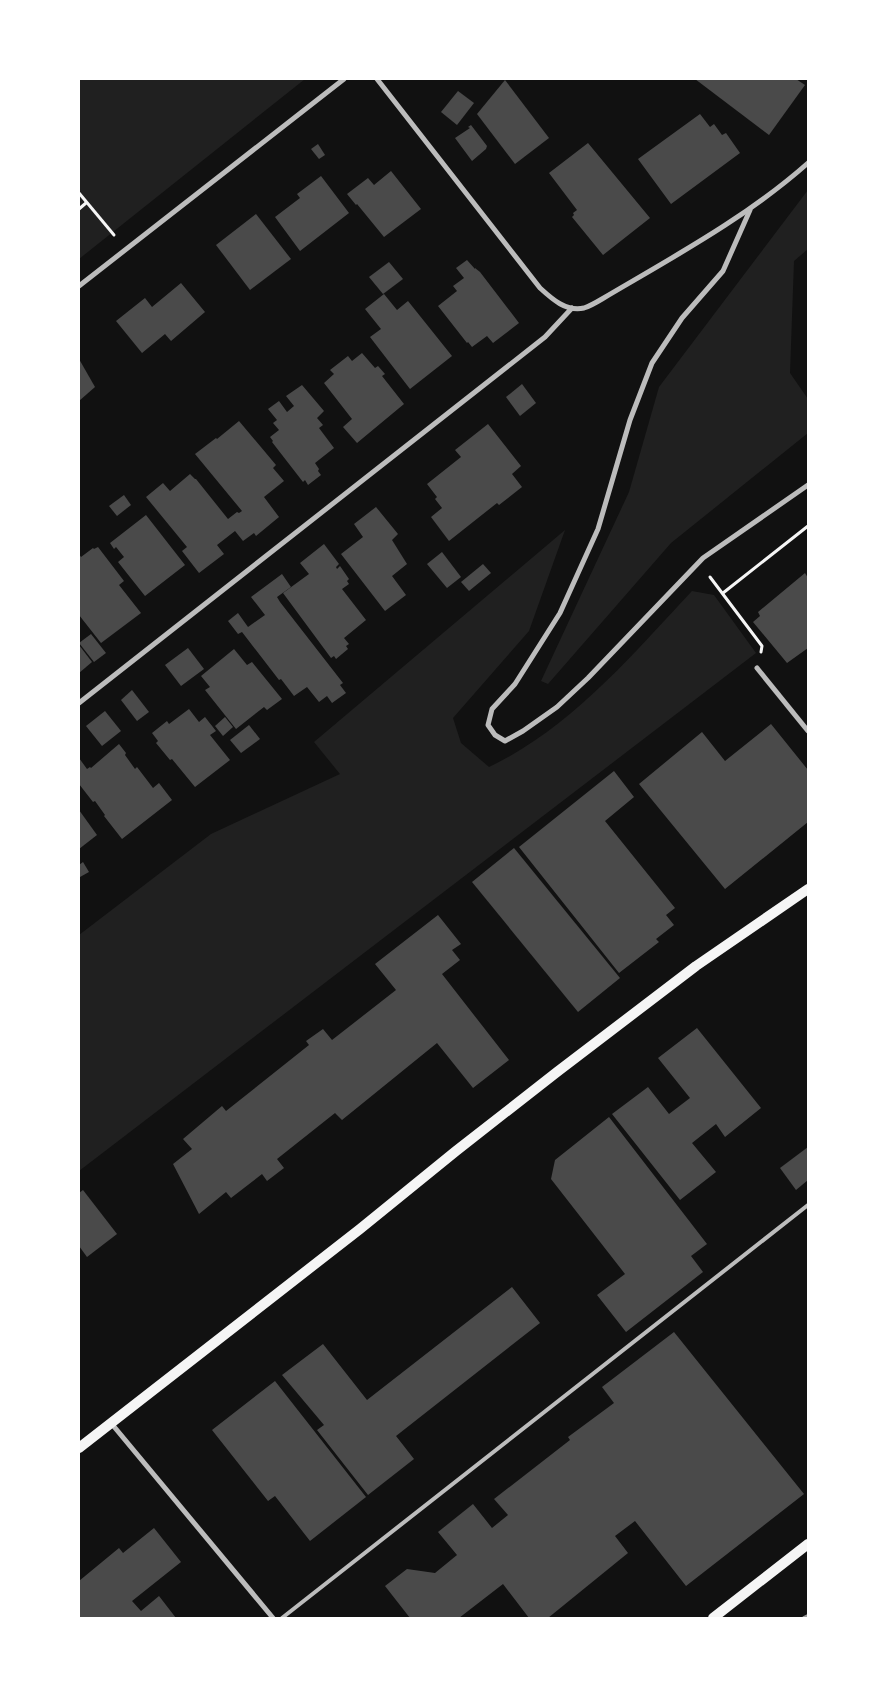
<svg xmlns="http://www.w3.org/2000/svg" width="887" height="1697" viewBox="0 0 887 1697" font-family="Arial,sans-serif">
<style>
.green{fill:#202020}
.building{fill:#4a4a4a}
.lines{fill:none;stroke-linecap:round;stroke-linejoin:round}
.path{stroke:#f5f5f5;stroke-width:3}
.service{stroke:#bcbcbc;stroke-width:4}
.minor{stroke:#bcbcbc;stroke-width:5}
.secondary{stroke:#f5f5f5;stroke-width:10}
.rail{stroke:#9a9a9a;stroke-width:4}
</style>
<rect width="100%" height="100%" fill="#111"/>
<g class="green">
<path d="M79,79H305L79,259Z"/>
<path d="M808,190V249L794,261L790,373L808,399V433L671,543L548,684L541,681L629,492L659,387Z"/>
<path d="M565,530L529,631L453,718L461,743L489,767C571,728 631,656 692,591L714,595L756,653L79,1171V935L211,834L340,774L314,742Z"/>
</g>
<g class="building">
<path d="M695,79H796L805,85L769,135Z"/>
<path d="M505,80L549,138L515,164L477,114Z"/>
<path d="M458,91L474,103L457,125L441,112Z"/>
<path d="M700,114L710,127L714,124L722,135L726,133L740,153L671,204L638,159Z"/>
<path d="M471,125L487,146L486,149L472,161L455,138L470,128L468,127Z"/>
<path d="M588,143L650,218L603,255L572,217L574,215L573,213L577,210L549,173Z"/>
<path d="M318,144L325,155L319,159L311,149Z"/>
<path d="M391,171L421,209L384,237L357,204L356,205L347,194L368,178L374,185Z"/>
<path d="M321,176L349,213L300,251L275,217L300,198L297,194Z"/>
<path d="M256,214L291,259L250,290L216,245Z"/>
<path d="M467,260L475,269V268L480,272L519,323L493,343L487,336L472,347L468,342L467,343L438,306L457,291L453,286L464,278L456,268Z"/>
<path d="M389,262L403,279L383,294L369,277Z"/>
<path d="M181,283L205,312L171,341L165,334L142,353L116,321L145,298L152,307Z"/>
<path d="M384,294L397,310L408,301L452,356L410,389L370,337L381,329L365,309Z"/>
<path d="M362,353L375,368L378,366L385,374L382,376L404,404L357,443L343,427L352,419L324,383L334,374L330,370L348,356L352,361Z"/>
<path d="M79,359L95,387L79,401Z"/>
<path d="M522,384L536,403L520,416L506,397Z"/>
<path d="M302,385L324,411L317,418L323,425L319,428L334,448L315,463L319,469L318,471L321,475L308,485L305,480L303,482L272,442L273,441L270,437L279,430L273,423L277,420L268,409L279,401L287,412L294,406L286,396Z"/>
<path d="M239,421L276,465L273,468L284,481L264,497L279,517L256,536L254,533L243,541L235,531L217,545L224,554L199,573L182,551L187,547L146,497L163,483L170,491L190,474L195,479H196L228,519L237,512L239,513L242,511L195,454L216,438L217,439Z"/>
<path d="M488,424L521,466L512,474L522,487L499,505L497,503L449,541L431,517L442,508L435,499L437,497L427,484L461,457L455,450Z"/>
<path d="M124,495L131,505L117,516L109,506Z"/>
<path d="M376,507L398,534L392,540L407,564L392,576L406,595L385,611L341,554L363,537L354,524Z"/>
<path d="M146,515L185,565L145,596L118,562L124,557L116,547L114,549L110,543Z"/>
<path d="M324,544L339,564L336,567L337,569L340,566L349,579L347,581L349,584L342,589L366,620L344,638L349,644L346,646L348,649L336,659L334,656L331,658L283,593L309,574L300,563Z"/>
<path d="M98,547L124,581L119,585L141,613L101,643L79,615V554L81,557L93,548L94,549Z"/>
<path d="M442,552L461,577L447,588L427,564Z"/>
<path d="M483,564L491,573L469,591L461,582Z"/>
<path d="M805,573L808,578V648L787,663L753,622L760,616L758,612Z"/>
<path d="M282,574L291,587L277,597L280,602L343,683L340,685L346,693L332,703L327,696L319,702L307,687L294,696L281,679L279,680L242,632L238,634L228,621L238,613L248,627L265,615L251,597Z"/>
<path d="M91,634L106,653L94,662L79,643Z"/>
<path d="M79,645L92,662L79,673Z"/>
<path d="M188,648L204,669L181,686L165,665Z"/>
<path d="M234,649L247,665L252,662L282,699L267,710L264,707L236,729L205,690L210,687L201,676Z"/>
<path d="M132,690L149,712L137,721L121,700Z"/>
<path d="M189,709L199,722L205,717L216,731L210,735L230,760L195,787L172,759L170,760L156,743L158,741L152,733L167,721L169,724Z"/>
<path d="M105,711L121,731L102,746L86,726Z"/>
<path d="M225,717L233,727L223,736L215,726Z"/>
<path d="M771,724L808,770V822L725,889L639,784L702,732L725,761Z"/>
<path d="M249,725L260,739L241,753L230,740Z"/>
<path d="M119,744L126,753L125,755L135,769L137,767L153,788L159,783L172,800L122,839L104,816L105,815L95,801L93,802L79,784V758L87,769L90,767L91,768Z"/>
<path d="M614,771L634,797L605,821L675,908L666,915L674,925L656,939L659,942L619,973L519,847Z"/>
<path d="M79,810L97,835L79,849Z"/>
<path d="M514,848L620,978L578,1012L472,882Z"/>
<path d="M83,862L89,872L80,877L79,875V865Z"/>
<path d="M438,915L461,944L452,950L460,960L442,974L509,1060L473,1088L437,1043L342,1120L335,1113L277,1159L284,1168L267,1181L262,1174L231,1198L226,1192L199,1214L173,1164L192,1149L183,1139L222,1106L226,1111L309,1045L306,1041L323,1029L332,1040L396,990L375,964Z"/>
<path d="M697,1028L761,1108L725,1137L716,1124L692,1143L716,1172L680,1200L612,1114L648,1087L669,1114L690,1098L658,1058Z"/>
<path d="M609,1117L707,1244L691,1256L703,1272L626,1332L597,1295L625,1274L551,1179L555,1160Z"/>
<path d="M808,1147V1180L796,1190L780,1168Z"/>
<path d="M83,1190L117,1234L87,1257L79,1246V1193Z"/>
<path d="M512,1287L540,1323L396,1436L414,1459L368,1495L317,1430L324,1425L282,1375L323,1344L367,1400Z"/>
<path d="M674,1332L804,1494L686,1586L635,1521L615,1536L628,1553L548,1618H529L503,1584L459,1618H410L385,1586L407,1569L435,1573L457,1555L438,1532L473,1504L492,1528L508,1515L494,1499L570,1440L568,1437L614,1403L602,1387Z"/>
<path d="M275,1381L366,1497L310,1541L275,1496L268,1501L212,1430Z"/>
<path d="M154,1528L181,1562L132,1601L141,1611L159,1596L176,1618H79V1581L119,1548L123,1553Z"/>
</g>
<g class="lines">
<g class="path">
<path d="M79,193L114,235"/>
<path d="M79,209L86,203"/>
<path d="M710,577L762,646L761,652"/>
<path d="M723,593L808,526"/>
</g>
<path class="service" d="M282,1618L808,1205"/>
<g class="minor">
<path d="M377,79L540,288C552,299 566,312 584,308C590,306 597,302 602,299C673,257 746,218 808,163"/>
<path d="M750,210L723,271L682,318L652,363L630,420L598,529L560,613L515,684L492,709L488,725L495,735L505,741L523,731L557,707L588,678L703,558L808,485"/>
<path d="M79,286L344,79"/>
<path d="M757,668L808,731"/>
<path d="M79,703L545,337L572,308"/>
<path d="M111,1423L273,1618"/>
</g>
<g class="secondary">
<path d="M79,1448L360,1229L456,1151L557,1072L696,966L808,889"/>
<path d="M713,1618L808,1544"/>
</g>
<path class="rail" d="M804,1618L808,1616"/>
</g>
<rect width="887" height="1697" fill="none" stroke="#ffffff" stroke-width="160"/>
</svg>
